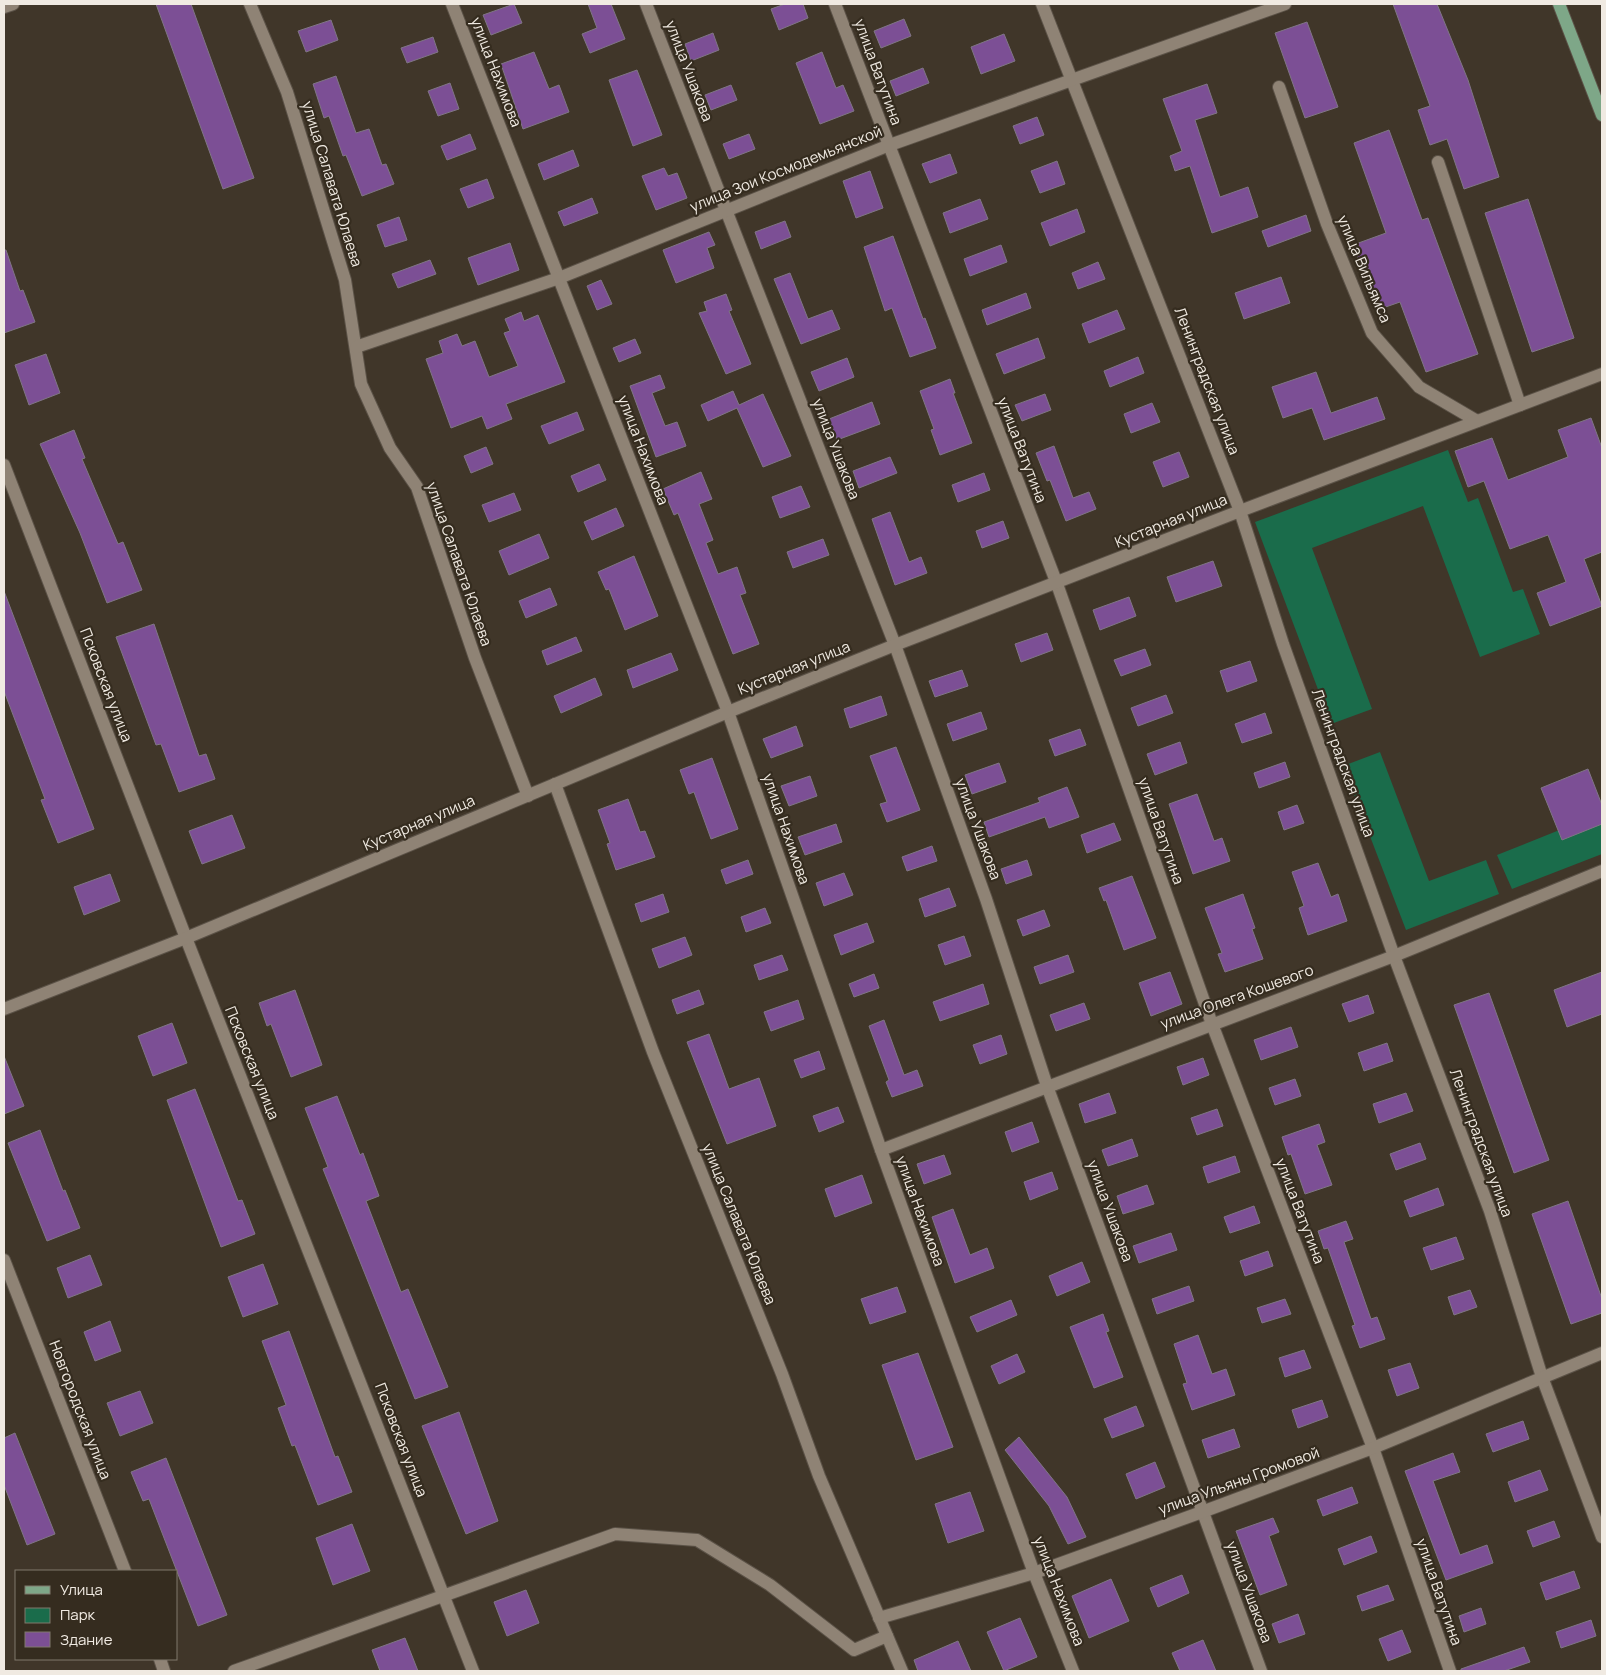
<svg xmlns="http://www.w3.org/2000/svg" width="1606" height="1675" viewBox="0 0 1606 1675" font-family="Manrope,sans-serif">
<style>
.green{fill:#1a6c4b}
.building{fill:#7c4f95;stroke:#807685}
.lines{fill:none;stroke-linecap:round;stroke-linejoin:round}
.minor-casing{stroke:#5b5247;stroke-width:14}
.major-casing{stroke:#5b5247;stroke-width:14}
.minor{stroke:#8f8375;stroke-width:12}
.major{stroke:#7ea788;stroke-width:12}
.labels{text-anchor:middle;stroke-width:4.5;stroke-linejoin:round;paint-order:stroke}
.street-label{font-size:15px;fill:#f0eae2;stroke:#352c1f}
</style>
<rect width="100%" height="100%" fill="#403629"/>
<g class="green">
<path d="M1448,450L1468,502L1478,498L1513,592L1523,589L1540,634L1480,657L1423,506L1312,548L1372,709L1331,724L1255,522Z"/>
<path d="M1380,752L1429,881L1486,860L1499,894L1406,930L1343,766Z"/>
<path d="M1602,813V854L1512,889L1497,855Z"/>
</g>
<g class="building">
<path d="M156,4H191L254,178L223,189Z"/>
<path d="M514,4L522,23L491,35L483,15Z"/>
<path d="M588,4H611L625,39L590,53L582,34L597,28Z"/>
<path d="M785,4H803L808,18L779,30L771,9Z"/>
<path d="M1393,4H1437L1468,80L1499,177L1464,189L1447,139L1430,145L1418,110L1430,106Z"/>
<path d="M904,19L911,36L881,48L874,31Z"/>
<path d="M331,20L338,40L306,52L298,31Z"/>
<path d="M1307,22L1338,107L1305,118L1275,33Z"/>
<path d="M713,33L719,50L691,61L685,44Z"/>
<path d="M1004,34L1015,61L981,74L971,47Z"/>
<path d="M433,37L438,52L407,63L401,48Z"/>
<path d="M534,52L549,89L559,85L569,112L523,129L501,64Z"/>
<path d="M822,52L836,88L843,85L854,111L820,124L796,63Z"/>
<path d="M923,68L929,83L896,96L890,81Z"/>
<path d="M637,70L662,135L633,146L609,80Z"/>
<path d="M336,76L356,133L369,129L382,165L386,164L394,184L362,196L346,155L343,156L329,116L324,118L313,84Z"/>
<path d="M450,83L459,109L438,116L428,91Z"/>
<path d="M1207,84L1217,113L1195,120L1220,197L1248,187L1258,217L1212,233L1190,166L1175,171L1170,156L1182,151L1163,99Z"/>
<path d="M731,85L737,100L711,110L705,95Z"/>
<path d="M1037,117L1044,135L1020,144L1013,126Z"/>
<path d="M1389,130L1422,220L1428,218L1478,354L1426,372L1400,302L1377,310L1353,245L1386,233L1354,143Z"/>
<path d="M470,134L476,149L447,160L441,146Z"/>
<path d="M749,134L755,149L729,159L723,144Z"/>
<path d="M573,150L579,166L544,180L538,164Z"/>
<path d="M950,154L957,173L930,183L922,164Z"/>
<path d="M1057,161L1065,184L1040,193L1031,171Z"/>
<path d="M664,168L668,176L677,173L687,198L656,210L642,176Z"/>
<path d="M870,171L883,208L856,218L843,181Z"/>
<path d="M487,179L494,198L468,208L460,189Z"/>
<path d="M592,198L598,213L564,226L558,212Z"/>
<path d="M980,199L988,219L950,233L943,213Z"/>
<path d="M1528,199L1574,338L1532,352L1485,213Z"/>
<path d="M1077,209L1085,232L1050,246L1041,223Z"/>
<path d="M1306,215L1311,231L1268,247L1262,231Z"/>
<path d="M399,217L407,240L385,247L377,225Z"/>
<path d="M785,221L791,237L761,249L755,232Z"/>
<path d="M709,232L715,245L707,248L714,268L676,283L663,250Z"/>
<path d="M893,236L923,319L925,318L936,348L910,357L892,308L885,311L864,247Z"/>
<path d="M510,243L519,270L478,285L468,258Z"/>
<path d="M1001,245L1007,262L970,276L964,259Z"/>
<path d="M4,250H6L20,291L23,290L35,322L4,333Z"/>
<path d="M430,260L436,274L398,288L392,274Z"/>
<path d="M1098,262L1105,279L1078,289L1072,273Z"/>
<path d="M790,273L808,319L832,310L840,329L801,344L774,279Z"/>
<path d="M1281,277L1290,303L1244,319L1235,293Z"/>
<path d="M601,280L612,304L597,310L587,286Z"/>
<path d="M1026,293L1031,308L987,325L982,310Z"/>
<path d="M726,294L732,310L729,311L751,364L726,374L699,313L707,311L704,302Z"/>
<path d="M1117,310L1125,329L1089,343L1082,324Z"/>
<path d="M521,312L524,321L538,315L565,382L506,404L512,419L487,429L482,416L451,428L426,359L443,353L439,341L457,334L462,346L475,341L489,377L518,366L504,333L510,331L505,319Z"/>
<path d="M1038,338L1045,358L1004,374L996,354Z"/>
<path d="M635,339L641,353L619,362L613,348Z"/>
<path d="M46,354L60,393L29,405L15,365Z"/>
<path d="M1138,357L1144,373L1110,387L1104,371Z"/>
<path d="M847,358L854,377L819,391L811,372Z"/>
<path d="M1316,372L1331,413L1377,397L1385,419L1324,440L1312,408L1283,418L1272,387Z"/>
<path d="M660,375L665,388L652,393L665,426L677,422L686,446L656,457L630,386Z"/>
<path d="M950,379L955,393H953L972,443L940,455L931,430L934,429L920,391Z"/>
<path d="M733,391L739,405L763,394L791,456L763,467L737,408L708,421L701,405Z"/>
<path d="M1045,394L1051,410L1022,421L1015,405Z"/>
<path d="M872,402L880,424L837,440L829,419Z"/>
<path d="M1152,403L1160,422L1131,433L1124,414Z"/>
<path d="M577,412L584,430L549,444L541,426Z"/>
<path d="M1591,418L1602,448V552L1584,559L1602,606L1550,626L1537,593L1566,582L1548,535L1510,549L1484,481L1468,487L1455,451L1492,438L1508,480L1568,457L1558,430Z"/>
<path d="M74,430L85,458L82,459L118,544L123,542L142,590L107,603L80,533L40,444Z"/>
<path d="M1054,446L1073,498L1089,492L1096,509L1066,521L1050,480L1047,481L1036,453Z"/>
<path d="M486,447L493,464L471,473L464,456Z"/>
<path d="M1179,452L1189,477L1163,487L1153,462Z"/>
<path d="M890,457L897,473L859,488L853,471Z"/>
<path d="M599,464L606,480L578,492L571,476Z"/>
<path d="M701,472L712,499L699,504L713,540L706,543L718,574L737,567L746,593L740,595L759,644L733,654L678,513L674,515L663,489Z"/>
<path d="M984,473L990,490L958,502L952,485Z"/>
<path d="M801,486L810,507L780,518L772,497Z"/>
<path d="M514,493L521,510L489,522L482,505Z"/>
<path d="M616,508L624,526L592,540L584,522Z"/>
<path d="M890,512L909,562L921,557L927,573L895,585L872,519Z"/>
<path d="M1003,521L1009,538L982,548L976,531Z"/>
<path d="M539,534L549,558L509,575L499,551Z"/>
<path d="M823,539L829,555L793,568L787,552Z"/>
<path d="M634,556L658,616L625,630L609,589L606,590L598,572Z"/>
<path d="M1213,561L1222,586L1176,602L1167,577Z"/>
<path d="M550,588L557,605L526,618L519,601Z"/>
<path d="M4,591L94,829L58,843L41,800L45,799L4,691Z"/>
<path d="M1129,597L1136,616L1100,630L1093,610Z"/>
<path d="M154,624L199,756L206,754L215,779L179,792L161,744L156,745L116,637Z"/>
<path d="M1047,633L1053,650L1021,662L1015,644Z"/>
<path d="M576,637L582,651L547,665L542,651Z"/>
<path d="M1145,649L1151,665L1121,676L1114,660Z"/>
<path d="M671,653L678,670L633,688L627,670Z"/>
<path d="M1250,661L1257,681L1227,692L1220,671Z"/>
<path d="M962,670L968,686L935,697L929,681Z"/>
<path d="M595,678L602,695L561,713L554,696Z"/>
<path d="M1166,695L1173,713L1138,726L1131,708Z"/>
<path d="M881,696L887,715L850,728L844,709Z"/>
<path d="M981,712L987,729L953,741L947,724Z"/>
<path d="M1265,713L1272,733L1242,743L1235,724Z"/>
<path d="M796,726L803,746L771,758L763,739Z"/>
<path d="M1080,729L1086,745L1055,756L1049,740Z"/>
<path d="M1180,742L1187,763L1155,775L1147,754Z"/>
<path d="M896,747L920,810L887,822L880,804L887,802L870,756Z"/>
<path d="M712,758L738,829L711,839L694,792L689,794L680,770Z"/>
<path d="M1285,762L1290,777L1259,788L1254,773Z"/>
<path d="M999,763L1006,782L972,794L965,775Z"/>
<path d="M1588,769L1602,805V824L1562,840L1541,788Z"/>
<path d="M810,776L817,796L789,806L781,786Z"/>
<path d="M1067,787L1079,817L1049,828L1045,817L989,837L984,822L1040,802L1038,798Z"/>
<path d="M1197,794L1214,841L1222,838L1230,861L1193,874L1169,804Z"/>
<path d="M628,799L640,832L645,831L655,857L616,870L607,844L610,843L598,810Z"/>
<path d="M1297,805L1304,823L1284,830L1278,812Z"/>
<path d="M232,815L245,848L202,864L189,831Z"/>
<path d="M1114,823L1121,840L1087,853L1081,835Z"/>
<path d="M836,824L842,842L805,855L798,837Z"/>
<path d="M932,846L937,861L907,871L902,857Z"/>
<path d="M748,860L753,874L726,884L721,870Z"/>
<path d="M1027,860L1032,875L1006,884L1001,869Z"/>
<path d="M1318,863L1331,897L1338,894L1347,921L1308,935L1299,908L1304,906L1292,872Z"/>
<path d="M844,873L853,895L824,906L816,883Z"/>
<path d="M110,874L120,901L84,915L74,887Z"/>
<path d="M1132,876L1156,938L1124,950L1106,900L1104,901L1099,888Z"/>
<path d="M949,888L956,906L925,917L919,899Z"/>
<path d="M663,894L669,912L641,922L635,904Z"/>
<path d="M1243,894L1255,928L1252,929L1263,959L1225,972L1218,954L1222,953L1205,908Z"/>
<path d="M765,908L771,923L746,932L741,917Z"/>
<path d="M1044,910L1050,926L1023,936L1017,920Z"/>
<path d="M867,923L874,942L841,955L834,935Z"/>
<path d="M964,936L971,956L945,965L938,945Z"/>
<path d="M685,937L692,955L659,968L652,949Z"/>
<path d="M782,955L788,970L759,980L754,965Z"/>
<path d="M1068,955L1074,972L1040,984L1034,967Z"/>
<path d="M1170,972L1182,1004L1151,1016L1139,983Z"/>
<path d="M1602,972V1014L1567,1027L1554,990Z"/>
<path d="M874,974L879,988L854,997L849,984Z"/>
<path d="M983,984L989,1004L940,1021L933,1002Z"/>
<path d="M295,990L322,1065L291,1077L271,1024L267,1026L259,1003Z"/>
<path d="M699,990L704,1004L677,1014L672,1000Z"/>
<path d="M1489,993L1549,1160L1514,1173L1454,1005Z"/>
<path d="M1368,995L1374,1013L1349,1022L1342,1004Z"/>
<path d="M798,1000L804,1019L771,1031L764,1012Z"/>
<path d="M1084,1003L1090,1019L1056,1031L1050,1015Z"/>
<path d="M884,1020L904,1075L917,1070L923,1086L892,1097L886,1082L889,1080L869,1026Z"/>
<path d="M172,1023L187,1063L153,1076L138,1036Z"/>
<path d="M1291,1027L1298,1047L1261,1060L1254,1040Z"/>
<path d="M709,1034L729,1089L759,1078L776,1126L727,1144L687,1042Z"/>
<path d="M1001,1035L1007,1054L980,1064L973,1045Z"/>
<path d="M1387,1043L1393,1061L1364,1071L1358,1053Z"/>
<path d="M819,1051L825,1069L801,1078L794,1060Z"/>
<path d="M4,1056L24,1106L4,1114Z"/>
<path d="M1203,1058L1209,1075L1183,1085L1177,1067Z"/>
<path d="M1295,1079L1301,1096L1275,1105L1269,1088Z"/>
<path d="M195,1089L238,1201L242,1200L255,1234L221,1247L167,1100Z"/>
<path d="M1109,1093L1116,1113L1085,1123L1079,1104Z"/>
<path d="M1406,1093L1413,1111L1379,1123L1373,1104Z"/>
<path d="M337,1096L360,1155L363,1153L379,1196L366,1201L401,1292L408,1289L448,1387L415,1399L323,1169L328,1167L305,1108Z"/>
<path d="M838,1107L844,1122L819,1132L813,1116Z"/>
<path d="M1217,1109L1223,1126L1197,1135L1191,1118Z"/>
<path d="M1032,1122L1039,1142L1012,1152L1005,1132Z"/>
<path d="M1319,1124L1325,1142L1317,1145L1332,1185L1305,1194L1291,1154L1288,1155L1282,1137Z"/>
<path d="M40,1130L63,1191L65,1190L80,1228L47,1241L8,1143Z"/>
<path d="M1132,1139L1138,1156L1108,1166L1102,1150Z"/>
<path d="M1420,1143L1426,1159L1396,1170L1390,1154Z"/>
<path d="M944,1155L951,1174L924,1184L917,1164Z"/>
<path d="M1235,1156L1240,1172L1208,1183L1203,1167Z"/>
<path d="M1052,1172L1058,1189L1030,1200L1024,1182Z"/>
<path d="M862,1175L872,1203L835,1217L825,1189Z"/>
<path d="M1147,1185L1154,1204L1123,1214L1117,1196Z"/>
<path d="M1438,1188L1444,1205L1410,1217L1404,1201Z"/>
<path d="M1568,1201L1602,1299V1313L1571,1324L1532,1214Z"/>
<path d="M1254,1206L1260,1223L1230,1233L1224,1217Z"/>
<path d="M953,1209L970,1255L987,1248L994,1268L955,1283L932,1217Z"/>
<path d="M1346,1221L1353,1239L1344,1242L1371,1319L1377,1317L1385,1339L1360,1348L1352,1326L1355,1325L1328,1248L1324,1249L1318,1231Z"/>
<path d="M1171,1233L1177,1250L1139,1263L1133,1246Z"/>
<path d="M1456,1237L1464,1259L1431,1270L1423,1248Z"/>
<path d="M1268,1251L1273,1266L1245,1276L1240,1261Z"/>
<path d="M90,1255L102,1285L68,1298L57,1268Z"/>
<path d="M1082,1262L1090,1282L1057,1296L1049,1276Z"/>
<path d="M263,1264L278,1304L243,1317L228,1277Z"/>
<path d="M1189,1286L1194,1301L1157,1314L1152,1299Z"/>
<path d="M897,1287L906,1312L870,1324L861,1299Z"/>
<path d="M1470,1290L1477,1307L1454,1315L1448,1297Z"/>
<path d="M1285,1299L1291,1314L1262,1323L1257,1308Z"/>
<path d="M1011,1300L1017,1315L977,1332L970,1317Z"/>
<path d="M1103,1314L1109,1331L1106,1332L1123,1377L1094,1388L1070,1327Z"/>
<path d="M110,1321L121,1351L95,1361L84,1332Z"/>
<path d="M289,1331L335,1457L338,1456L352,1492L318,1505L295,1445L292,1446L278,1408L286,1405L262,1341Z"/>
<path d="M1198,1335L1212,1374L1226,1369L1235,1395L1192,1410L1183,1384L1187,1383L1174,1344Z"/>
<path d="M1304,1350L1311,1368L1285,1377L1279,1358Z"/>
<path d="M918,1353L953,1447L916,1460L882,1365Z"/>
<path d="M1017,1354L1025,1372L999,1384L991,1366Z"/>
<path d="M1410,1363L1419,1388L1397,1396L1388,1370Z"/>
<path d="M140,1391L153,1423L120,1436L107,1403Z"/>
<path d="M1322,1400L1328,1417L1298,1428L1292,1410Z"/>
<path d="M1136,1406L1144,1426L1112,1438L1104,1419Z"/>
<path d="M459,1412L498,1521L466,1534L422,1426Z"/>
<path d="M1523,1421L1529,1439L1493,1452L1486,1434Z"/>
<path d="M1234,1429L1240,1447L1208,1458L1202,1440Z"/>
<path d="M15,1433L55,1534L27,1545L4,1485V1438Z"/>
<path d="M1019,1437L1067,1497L1086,1537L1068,1544L1049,1506L1005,1450Z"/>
<path d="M1453,1453L1460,1472L1433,1481L1460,1555L1487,1545L1493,1563L1446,1580L1405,1471Z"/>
<path d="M166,1458L227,1615L198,1626L149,1499L143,1501L131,1472Z"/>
<path d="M1155,1462L1165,1487L1136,1499L1126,1474Z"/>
<path d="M1540,1470L1548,1490L1515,1502L1508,1482Z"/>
<path d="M1352,1487L1358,1503L1323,1516L1317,1500Z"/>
<path d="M970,1492L984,1531L948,1543L935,1504Z"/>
<path d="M1273,1518L1279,1532L1269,1536L1287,1585L1260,1595L1236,1531Z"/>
<path d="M1554,1521L1560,1537L1533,1547L1527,1531Z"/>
<path d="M352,1524L370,1571L333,1585L316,1538Z"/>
<path d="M1371,1536L1377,1552L1344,1565L1338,1549Z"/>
<path d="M1574,1571L1580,1588L1546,1600L1540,1583Z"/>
<path d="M1182,1575L1189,1593L1158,1607L1150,1588Z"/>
<path d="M1111,1579L1129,1621L1089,1638L1072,1596Z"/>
<path d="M1388,1585L1394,1600L1362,1611L1357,1596Z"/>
<path d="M526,1590L539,1623L507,1636L494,1602Z"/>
<path d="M1481,1608L1486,1624L1464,1632L1459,1616Z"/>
<path d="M1298,1614L1305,1634L1279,1643L1272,1624Z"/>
<path d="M1020,1618L1037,1657L1004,1671L987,1632Z"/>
<path d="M1591,1620L1596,1636L1561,1648L1556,1632Z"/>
<path d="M1402,1630L1411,1652L1388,1661L1379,1639Z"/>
<path d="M405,1638L418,1671H380L372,1650Z"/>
<path d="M1203,1640L1216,1671H1180L1172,1653Z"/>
<path d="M958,1641L971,1671H918L914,1660Z"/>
<path d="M1524,1647L1530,1662L1504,1671H1461V1669Z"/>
</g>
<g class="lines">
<defs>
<g id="minor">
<path d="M250,4L287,92L345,280L361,384L390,448L417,487L475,658L528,796"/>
<path d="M452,4L728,712L881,1150L1034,1573L1073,1671"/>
<path d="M646,4L895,645L986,899L1047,1086L1261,1671"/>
<path d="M835,4L1057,584L1212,1024L1373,1448L1450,1671"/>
<path d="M1042,4L1240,511L1283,644L1394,956L1490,1211L1542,1377L1602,1537"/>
<path d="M4,7L13,4"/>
<path d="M1279,87L1327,224L1372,333L1419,387L1477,421"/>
<path d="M1438,162L1520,405"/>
<path d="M356,347L559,278L887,146L1285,4"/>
<path d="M4,465L186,938L473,1671"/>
<path d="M555,784L653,1052L782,1374L819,1476L902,1671"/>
<path d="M4,1009L186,938L728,712L895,645L1240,511L1602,374"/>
<path d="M881,1150L1394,956L1602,871"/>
<path d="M4,1260L125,1571"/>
<path d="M879,1618L1034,1573L1202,1512L1373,1448L1602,1353"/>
<path d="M160,1659L164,1671"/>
<path d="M234,1671L615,1534L697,1540L770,1585L854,1650L887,1636"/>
</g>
<path id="major" d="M1559,4L1602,115"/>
</defs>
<use href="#minor" class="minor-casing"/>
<use href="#major" class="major-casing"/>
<use href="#minor" class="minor"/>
<use href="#major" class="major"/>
</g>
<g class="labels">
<g class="street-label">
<text transform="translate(689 71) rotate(69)" y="5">улица Ушакова</text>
<text transform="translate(496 72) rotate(69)" y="5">улица Нахимова</text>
<text transform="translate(878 72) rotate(70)" y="5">улица Ватутина</text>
<text transform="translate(786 169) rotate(-22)" y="5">улица Зои Космодемьянской</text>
<text transform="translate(332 184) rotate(73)" y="5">улица Салавата Юлаева</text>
<text transform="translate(1364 269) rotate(67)" y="5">улица Вильямса</text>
<text transform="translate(1207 381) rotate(69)" y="5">Ленинградская улица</text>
<text transform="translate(836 449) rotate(69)" y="5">улица Ушакова</text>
<text transform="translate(643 450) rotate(69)" y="5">улица Нахимова</text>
<text transform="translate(1022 450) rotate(69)" y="5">улица Ватутина</text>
<text transform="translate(1171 521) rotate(-22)" y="5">Кустарная улица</text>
<text transform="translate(459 564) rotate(71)" y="5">улица Салавата Юлаева</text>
<text transform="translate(794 668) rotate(-22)" y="5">Кустарная улица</text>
<text transform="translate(106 685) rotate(69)" y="5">Псковская улица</text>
<text transform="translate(1343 763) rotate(70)" y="5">Ленинградская улица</text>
<text transform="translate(419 823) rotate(-23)" y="5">Кустарная улица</text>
<text transform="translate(786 829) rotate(71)" y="5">улица Нахимова</text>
<text transform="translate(978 829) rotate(70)" y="5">улица Ушакова</text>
<text transform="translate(1161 831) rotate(71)" y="5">улица Ватутина</text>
<text transform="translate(1237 997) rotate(-20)" y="5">улица Олега Кошевого</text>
<text transform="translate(252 1063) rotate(68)" y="5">Псковская улица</text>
<text transform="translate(1481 1143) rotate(70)" y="5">Ленинградская улица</text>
<text transform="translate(920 1211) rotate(70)" y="5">улица Нахимова</text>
<text transform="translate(1110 1211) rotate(70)" y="5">улица Ушакова</text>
<text transform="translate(1300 1211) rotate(69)" y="5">улица Ватутина</text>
<text transform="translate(739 1224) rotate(68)" y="5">улица Салавата Юлаева</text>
<text transform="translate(80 1410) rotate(69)" y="5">Новгородская улица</text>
<text transform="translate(401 1440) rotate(69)" y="5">Псковская улица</text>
<text transform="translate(1239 1481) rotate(-20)" y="5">улица Ульяны Громовой</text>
<text transform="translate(1059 1591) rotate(69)" y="5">улица Нахимова</text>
<text transform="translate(1249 1592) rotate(70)" y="5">улица Ушакова</text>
<text transform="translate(1439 1592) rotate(71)" y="5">улица Ватутина</text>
</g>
</g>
<rect width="1606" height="1675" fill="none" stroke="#f0eae2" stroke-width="10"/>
<rect x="15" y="1570" width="162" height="90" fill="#352c1f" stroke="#80786d"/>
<rect x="25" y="1586" width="25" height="8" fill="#7ea788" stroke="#80786d"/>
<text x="60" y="1595" font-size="15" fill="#f0eae2">Улица</text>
<rect x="25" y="1608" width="25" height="15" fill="#1a6c4b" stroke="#80786d"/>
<text x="60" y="1620" font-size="15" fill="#f0eae2">Парк</text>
<rect x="25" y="1632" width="25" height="15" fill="#7c4f95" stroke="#80786d"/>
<text x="60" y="1645" font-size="15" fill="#f0eae2">Здание</text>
</svg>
